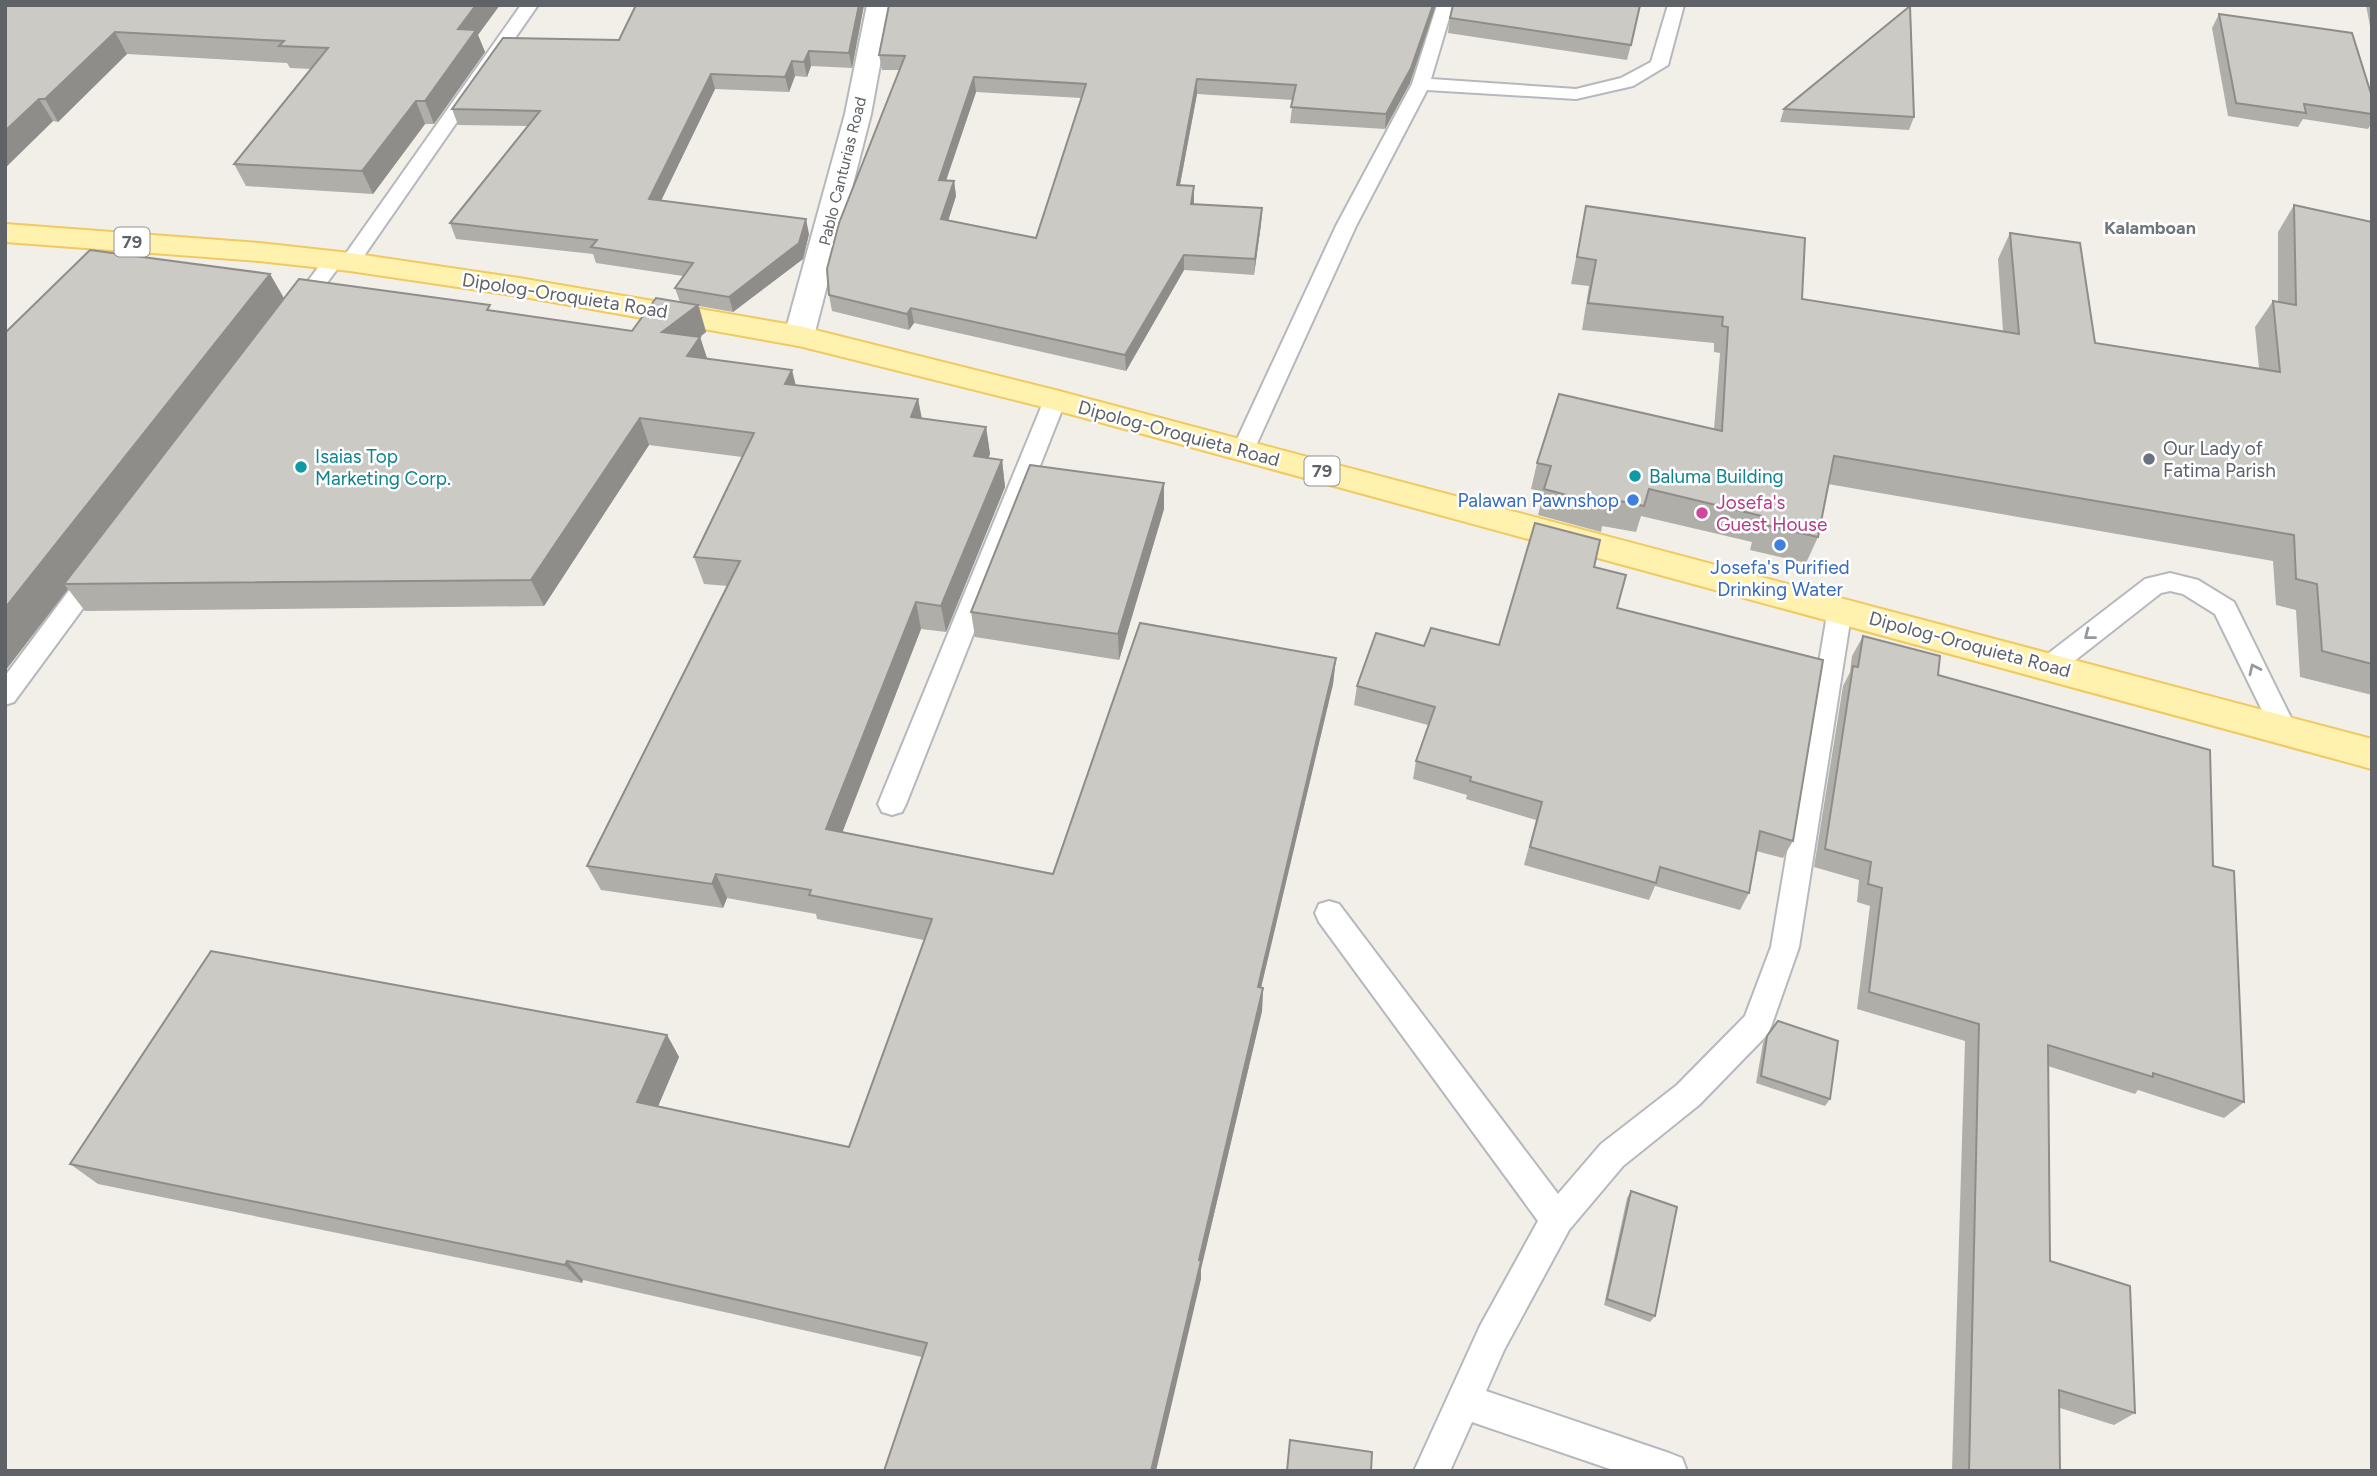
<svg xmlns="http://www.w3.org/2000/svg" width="2377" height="1476" viewBox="0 0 2377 1476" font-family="Figtree,sans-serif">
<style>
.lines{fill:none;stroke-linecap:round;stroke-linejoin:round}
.lane-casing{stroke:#b5b8bc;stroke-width:4}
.street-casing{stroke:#b5b8bc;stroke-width:4}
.primary-casing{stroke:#f2c960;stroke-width:4}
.lane{fill:#fff;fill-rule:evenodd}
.street{fill:#fff;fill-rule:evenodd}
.primary{fill:#fff2af;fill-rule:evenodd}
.wall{fill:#afaea9;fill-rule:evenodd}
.shaded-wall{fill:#8f8d8a}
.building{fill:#cccac5;stroke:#8f8d8a;stroke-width:2;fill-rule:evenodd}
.oneway{stroke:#979a9d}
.worship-dot{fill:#6b7280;stroke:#fff;stroke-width:2.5}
.culture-dot{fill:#0f9aa8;stroke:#fff;stroke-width:2.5}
.shop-dot{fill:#3f7fe0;stroke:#fff;stroke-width:2.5}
.hotel-dot{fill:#d1479c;stroke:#fff;stroke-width:2.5}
.labels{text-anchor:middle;stroke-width:5;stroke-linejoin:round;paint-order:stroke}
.far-street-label{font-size:16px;fill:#5f6368;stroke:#fff}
.far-neighbourhood-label{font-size:18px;font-weight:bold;fill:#70757a;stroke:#fff}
.shield{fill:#fff;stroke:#8f9295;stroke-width:2}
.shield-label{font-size:18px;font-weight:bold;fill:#5f6368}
.street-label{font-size:19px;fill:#5f6368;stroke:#fff}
.worship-label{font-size:19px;fill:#5b616d;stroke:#fff;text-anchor:start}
.culture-label{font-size:19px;fill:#0d838f;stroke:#fff;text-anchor:start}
.shop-label{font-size:19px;fill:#366cbe;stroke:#fff;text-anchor:end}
.hotel-label{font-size:19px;fill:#b23c85;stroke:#fff;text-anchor:start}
</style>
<rect width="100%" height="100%" fill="#f1efe8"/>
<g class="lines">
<defs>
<g id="lane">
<path d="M521,5H538L357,266L350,268L341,264L303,315H289L286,310L326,257L333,255L342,259Z"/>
<path d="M1437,5H1453L1431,79L1576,89L1621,78L1651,62L1668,5H1684L1668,65L1633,86L1576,99L1427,90L1356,226L1254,450L1251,455L1243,458L1235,455L1232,450L1336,226L1412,84Z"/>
<path d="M1055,393L1063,395L1066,400L906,804L902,812L892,815L882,812L878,804L1044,400L1047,395Z"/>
<path d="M97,562L106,565L109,571L106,577L14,702L5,705V676L88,565Z"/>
<path d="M2170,573L2198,580L2234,602L2297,730L2293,737L2284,740L2275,737L2215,614L2183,594L2170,591L2161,593L2059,673L2050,676L2041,673L2037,666L2041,659L2145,579Z"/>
<path d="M1840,600L1849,603L1852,609L1799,947L1772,1024L1768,1034L1699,1105L1623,1166L1569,1230L1504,1350L1486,1391L1669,1453L1682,1458L1687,1471H1616L1472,1422L1450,1471H1414L1480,1326L1538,1221L1319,922L1315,913L1319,904L1329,901L1339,904L1558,1194L1601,1144L1677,1085L1745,1016L1771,947L1828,609L1831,603Z"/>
</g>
<path id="street" d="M867,5H891L871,114L814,336L810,343L799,346L788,343L784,336L845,114Z"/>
<path id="primary" d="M5,224L259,243L350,253L519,278L799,326L1055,390L2372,739V769L1055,410L799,346L519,296L350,271L259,261L5,242Z"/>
</defs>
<use href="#lane" class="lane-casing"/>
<use href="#street" class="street-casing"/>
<use href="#primary" class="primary-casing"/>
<use href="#lane" class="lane"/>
<use href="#street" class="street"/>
<use href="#primary" class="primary"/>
</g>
<g class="wall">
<path d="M5,5L478,35L485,52L434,124H425L373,194L246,186L234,164L311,69L290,68L287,63L127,54L58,122L53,121L5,168Z"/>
<path d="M864,5L852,68L811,66L807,77L795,76L789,92L715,89L661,201L809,234L803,259L733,312L699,306L706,332L700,337L707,359L796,386L918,399L922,418L986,427L990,454L988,458L1002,460L1005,487L946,632L921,629L842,832L1053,874L1336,658L1333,684L1261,987L1263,988L1262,1011L1201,1269V1279L922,1357L583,1280L582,1283L98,1184L70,1164L667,1035L679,1057L658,1106L849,1147L924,940L817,919L816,914L727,898L723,908L601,890L587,866L728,586L704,584L694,557L742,457L649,445L544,606L85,611L68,589L5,671L270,274L284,298L493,311L632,331L680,302L675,288L683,276L596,263L593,254L456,239L450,223L528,126L458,125L452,109L619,40Z"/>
<path d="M1641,5L1627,60L1448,33L1450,18Z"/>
<path d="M2366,5H2372V26H2370Z"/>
<path d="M2219,14L2372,114V123L2368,129L2303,119L2298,127L2228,116L2212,28Z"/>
<path d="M879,55L1410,83L1385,129L1290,123L1293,100L1197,94L1180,185L1194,201V204L1262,208L1261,224L1254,275L1184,270L1126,371L914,323L909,330L832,311L829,295L900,70H882ZM976,92L1081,98L1036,238L948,220L956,196L954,181H946Z"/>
<path d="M1784,109L1914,117L1909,130L1780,122Z"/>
<path d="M2294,205L2372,222V695L2300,677L2296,610L2276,605L2273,561L1828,484L1818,537L1806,563L1750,550L1752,542L1641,516L1636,532L1602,526L1601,532L1538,515L1544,492L1531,489L1537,463L1714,429L1720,353L1714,352V343L1582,330L1589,286L1571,284L1586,206L1802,299L2003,331L1998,259L2010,233L2095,343L2259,368L2255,327L2273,301L2278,302V232Z"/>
<path d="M1164,483V509L1119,660L975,637L971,612Z"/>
<path d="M1594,567L1617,608L1793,841L1783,858L1756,851L1749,893L1740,910L1655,886L1649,900L1524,865L1536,820L1466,799L1467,795L1413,779L1416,761L1428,725L1354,705L1357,686L1424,646L1499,645Z"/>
<path d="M1863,636L1938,675L2213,866L2244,1102L2224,1118L2138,1090L2135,1094L2048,1066L2050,1261L2135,1413L2114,1425L2060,1408V1471H1952L1965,1041L1857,1009L1870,906L1857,902L1859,880L1814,867L1843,686L1850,672L1852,656Z"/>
<path d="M1767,1036L1830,1099L1825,1106L1756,1083L1763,1043Z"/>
<path d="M1631,1191L1655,1316L1650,1322L1604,1305L1627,1198Z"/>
</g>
<g class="shaded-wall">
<path d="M476,5H500L478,35L485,52L434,124L425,101L458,29Z"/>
<path d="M859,5H864L852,68L849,53Z"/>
<path d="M1433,5H1436L1410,83L1385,129L1386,114Z"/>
<path d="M115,32L127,54L58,122L45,99Z"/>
<path d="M809,51L811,66L807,77L804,62Z"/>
<path d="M792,61L795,76L789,92L785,77Z"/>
<path d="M711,74L715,89L654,215L649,199Z"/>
<path d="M974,77L976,92L941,195L939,180Z"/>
<path d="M1197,79V94L1177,200V185Z"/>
<path d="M39,99L53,121L5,168V131Z"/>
<path d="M416,101L425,124L373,194L362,171Z"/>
<path d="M954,181L956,196L944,234L941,219Z"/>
<path d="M1194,186V201L1191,219V204Z"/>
<path d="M1262,208L1261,224L1254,275L1255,259Z"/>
<path d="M806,219L809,234L803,259L733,312L729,297Z"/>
<path d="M1184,255V270L1126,371L1125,355Z"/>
<path d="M270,274L287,304L64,584L68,589L5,671V608Z"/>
<path d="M698,305L706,332L671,360L662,332Z"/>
<path d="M911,308L914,323L909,330L907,314Z"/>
<path d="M700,337L709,364L687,356Z"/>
<path d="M792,370L799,398L785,384Z"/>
<path d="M918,399L923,427L911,417Z"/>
<path d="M640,418L649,445L544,606L531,580Z"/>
<path d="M986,427L990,454L978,483L974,456Z"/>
<path d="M1002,460L1005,487L946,632L941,606Z"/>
<path d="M1164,483V509L1119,660L1118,634Z"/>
<path d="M916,602L921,629L834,854L826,829Z"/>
<path d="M1336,658L1333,684L1256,1009L1258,987Z"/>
<path d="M716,874L727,898L723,908L712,884Z"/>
<path d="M1263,988L1262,1011L1201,1269V1279L1156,1471H1151L1199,1260Z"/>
<path d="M667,1035L679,1057L651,1123L637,1102Z"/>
<path d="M567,1261L583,1280L582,1283L565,1265Z"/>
</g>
<g class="building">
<path d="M5,5H476L458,29L476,30L425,101H416L362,171L234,164L328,48L279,46L284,41L115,32L45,99H39L5,131Z"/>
<path d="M636,5H859L849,53L809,51L804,62L792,61L785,77L711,74L649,199L806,219L799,243L729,297L675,288L693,263L591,247L597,240L450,223L540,111L452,109L503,38L619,40Z"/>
<path d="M889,5H1433L1411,68L1386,114L1291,107L1296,85L1197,79L1177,185L1194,186L1191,204L1262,208L1255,259L1184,255L1125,355L911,308L907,314L829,295L827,269L839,223L905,56L879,55ZM974,77L1086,84L1036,238L941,219L954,181L939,180Z"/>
<path d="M1453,5H1640L1631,45L1450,18Z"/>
<path d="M1910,6L1914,117L1784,109Z"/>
<path d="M2219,14L2352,33L2372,97V114L2304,104L2306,113L2236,103Z"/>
<path d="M2294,205L2372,222V664L2322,651L2317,584L2296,579L2294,535L1834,456L1818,537L1761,524L1762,516L1649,489L1644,506L1610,499L1608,506L1544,489L1551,466L1537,463L1559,394L1722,431L1728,327L1722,326L1723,317L1588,303L1596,260L1577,257L1586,206L1805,238L1802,299L2019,334L2010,233L2080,243L2095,343L2280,372L2273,301L2296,305Z"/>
<path d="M90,250L270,274L5,608V333Z"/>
<path d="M299,279L490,305L487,310L632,331L656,298L698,305L662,332L700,337L687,356L792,370L785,384L918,399L911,417L986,427L974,456L1002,460L941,606L916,602L826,829L1053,874L1140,623L1336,658L1258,987L1263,988L1199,1260L1201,1261L1151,1471H884L927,1343L567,1261L565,1265L70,1164L211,951L667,1035L637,1102L849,1147L932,919L809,895L811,890L716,874L712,884L587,866L740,561L694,557L754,433L640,418L531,580L64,584Z"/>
<path d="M1030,465L1164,483L1118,634L971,612Z"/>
<path d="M1535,523L1600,540L1594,567L1626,575L1617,608L1823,660L1793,841L1760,831L1749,893L1660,867L1656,883L1530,847L1542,802L1470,781L1471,777L1416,761L1435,707L1357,686L1376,633L1424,646L1431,628L1499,645Z"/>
<path d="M1863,636L1940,656L1938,675L2210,750L2213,866L2234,871L2244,1102L2153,1073V1077L2048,1045L2050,1261L2130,1286L2135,1413L2059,1390L2060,1471H1969L1979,1024L1869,992L1882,888L1868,884L1871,862L1825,849L1853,666L1858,667Z"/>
<path d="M1778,1021L1838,1041L1830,1099L1761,1076L1767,1036Z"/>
<path d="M1631,1191L1677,1207L1655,1316L1607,1299Z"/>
<path d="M1290,1440L1372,1452L1371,1471H1287Z"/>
</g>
<defs><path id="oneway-chevron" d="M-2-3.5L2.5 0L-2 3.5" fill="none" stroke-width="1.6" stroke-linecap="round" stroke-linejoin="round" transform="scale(1.75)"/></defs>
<g class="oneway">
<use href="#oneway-chevron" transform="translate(2089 635) rotate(142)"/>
<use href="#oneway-chevron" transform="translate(2254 669) rotate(-115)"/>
</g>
<circle class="worship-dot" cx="2149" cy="459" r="7"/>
<g class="culture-dot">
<circle cx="301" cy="467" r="7"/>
<circle cx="1635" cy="476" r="7"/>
</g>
<g class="shop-dot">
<circle cx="1633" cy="500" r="7"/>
<circle cx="1780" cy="545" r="7"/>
</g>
<circle class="hotel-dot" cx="1702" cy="513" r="7"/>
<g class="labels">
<g class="far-street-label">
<text transform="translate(842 171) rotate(-76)" y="6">Pablo Canturias Road</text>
</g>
<g class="far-neighbourhood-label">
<text x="2150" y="234">Kalamboan</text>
</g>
<g class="shield">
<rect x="114.5" y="227.5" width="35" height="29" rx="5"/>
<rect x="1304.5" y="456.5" width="35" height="29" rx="5"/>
</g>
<g class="shield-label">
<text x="132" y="248">79</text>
<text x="1322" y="477">79</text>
</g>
<g class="street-label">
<text transform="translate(565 295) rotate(9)" y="7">Dipolog-Oroquieta Road</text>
<text transform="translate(1179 433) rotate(15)" y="7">Dipolog-Oroquieta Road</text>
<text transform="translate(1970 644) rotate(15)" y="7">Dipolog-Oroquieta Road</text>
</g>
<g class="worship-label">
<text x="2163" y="455">Our Lady of<tspan x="2163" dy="22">Fatima Parish</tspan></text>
</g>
<g class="culture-label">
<text x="315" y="463">Isaias Top<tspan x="315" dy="22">Marketing Corp.</tspan></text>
<text x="1649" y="483">Baluma Building</text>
</g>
<g class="shop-label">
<text x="1619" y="507">Palawan Pawnshop</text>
<text x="1780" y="574" text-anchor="middle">Josefa's Purified<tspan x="1780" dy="22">Drinking Water</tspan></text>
</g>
<g class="hotel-label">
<text x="1716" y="509">Josefa's<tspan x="1716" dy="22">Guest House</tspan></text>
</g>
</g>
<rect width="2377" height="1476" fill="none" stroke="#5f6368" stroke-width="14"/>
</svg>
